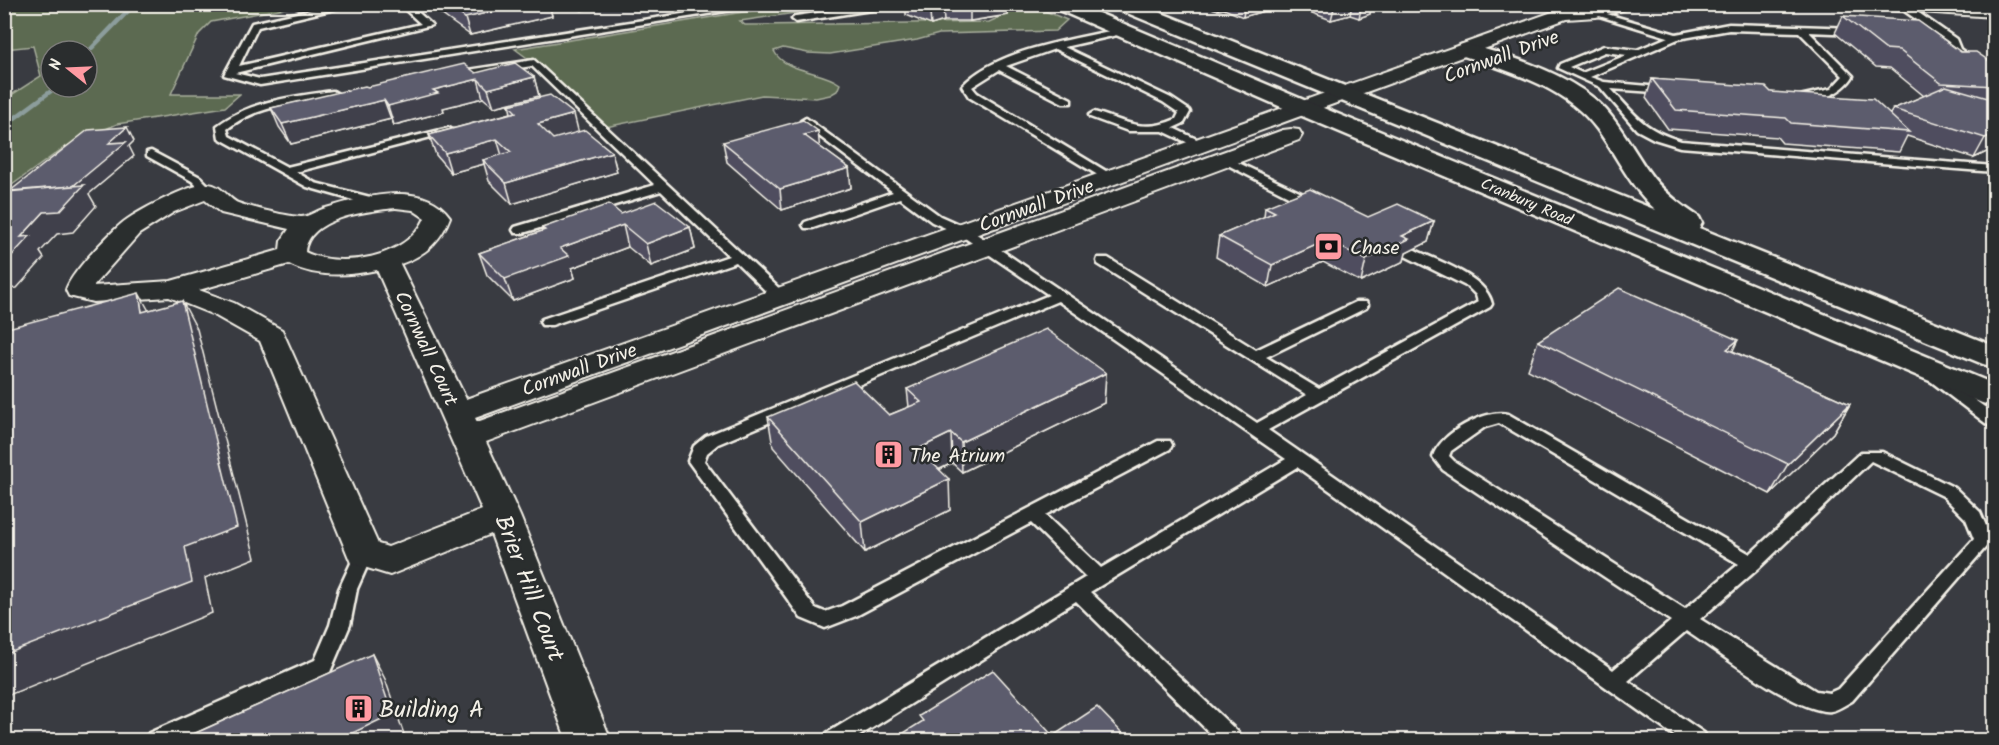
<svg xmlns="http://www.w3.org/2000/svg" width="1999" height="745" viewBox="0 0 1999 745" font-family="Kalam,sans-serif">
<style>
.green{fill:#5c6a51;stroke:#a8ae9c;stroke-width:1.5;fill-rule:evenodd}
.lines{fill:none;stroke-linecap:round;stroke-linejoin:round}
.stream{fill:#8c9d9c;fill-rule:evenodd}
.service-casing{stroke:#f4f1e8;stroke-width:5}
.minor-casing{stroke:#f4f1e8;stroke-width:4}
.secondary-casing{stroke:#f4f1e8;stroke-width:5}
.service{fill:#2a2d2e;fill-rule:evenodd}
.minor{fill:#2a2d2e;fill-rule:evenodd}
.secondary{fill:#2a2d2e;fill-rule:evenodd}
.wall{fill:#4f4e5e;stroke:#f4f1e8;stroke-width:1.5}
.shaded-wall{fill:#40404c;stroke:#f4f1e8;stroke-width:1.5}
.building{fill:#5c5b6d;stroke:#f4f1e8;stroke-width:1.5}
.labels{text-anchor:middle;stroke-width:5;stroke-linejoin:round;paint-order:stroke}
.far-street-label{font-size:16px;fill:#f4f1e8;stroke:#2a2d2e}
.street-label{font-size:20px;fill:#f4f1e8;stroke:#2a2d2e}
.poi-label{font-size:20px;fill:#f4f1e8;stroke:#2a2d2e;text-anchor:start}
.near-street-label{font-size:24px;fill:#f4f1e8;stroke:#2a2d2e}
.near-poi-label{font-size:24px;fill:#f4f1e8;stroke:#2a2d2e;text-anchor:start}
</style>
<rect width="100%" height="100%" fill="#393b41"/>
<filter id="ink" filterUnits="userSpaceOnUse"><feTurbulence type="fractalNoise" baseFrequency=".0167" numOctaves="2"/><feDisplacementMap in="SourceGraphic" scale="12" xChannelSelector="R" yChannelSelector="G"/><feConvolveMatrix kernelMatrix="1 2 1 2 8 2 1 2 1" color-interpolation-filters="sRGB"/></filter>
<g filter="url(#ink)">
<g class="green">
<path d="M987,4L1031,5L1067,20L1055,31L939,34L917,40L830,54L808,53L783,48L774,51C785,73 822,70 840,84L837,91L830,95L816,98L762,95L601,128L534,63L515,49L786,5H852L740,21L745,25L989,22L1009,13Z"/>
<path d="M5,5H301L211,22L199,34L171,94H240L225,107L117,124L65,147L5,190V99L41,76L33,46L5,49ZM51,51H87V87H51Z"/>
</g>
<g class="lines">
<g class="stream">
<path d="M131,4H138L87,56L86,51Z"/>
<path d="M53,87H60L4,129V123Z"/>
</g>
<defs>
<g id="service">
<path d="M338,4H356L258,27L239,66L421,24L399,4H409L432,25L235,73L260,79L747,4H770L260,85L224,75L252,23Z"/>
<path d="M574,4H596L582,9Z"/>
<path d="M882,4H908L796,22L792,19L796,16Z"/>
<path d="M1900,4H1906L1956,39L1960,49L1994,74V81L1953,52L1949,42L1900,8Z"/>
<path d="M1593,10L1676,34L1729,24L1856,28L1860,31L1856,34L1809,32L1853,76C1845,92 1811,108 1795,97L1831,89L1843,76L1799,32L1729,30L1678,39L1590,77L1604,82L1671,88L1673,90L1668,93L1611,89C1637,117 1643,129 1681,141L1994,166V172L1680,147L1654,139L1637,130L1600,87L1558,68L1560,64L1604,46L1637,50L1668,37L1593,14ZM1605,52L1627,55L1582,73L1569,67Z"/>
<path d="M1123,28L1127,31L1126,33L1064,47L1171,98L1189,110L1190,112L1184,123L1173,128L1205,143V147H1197L1163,131H1128L1090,117L1089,115L1094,112C1126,121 1142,134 1176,119L1179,113L1163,102L1055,49L1006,66L1071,99V103H1063L999,70L972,87L977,93L1114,176V180H1106L969,97L962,86C998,48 1074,40 1123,28Z"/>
<path d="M534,60L785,294L787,297L785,300H775L736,262L552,325H542L540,322L542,319L729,256L661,191L523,233H515L513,230L515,227L655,185L532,66L455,78L450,75L455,72Z"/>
<path d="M333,91L338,94L337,96C297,105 260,103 227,129L229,136L287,167L449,128L454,131L296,172L315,183L378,199L380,202L374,206L307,187L219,138L217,126C251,100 292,97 333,91Z"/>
<path d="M806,118L940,216L967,228L992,244L1257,423L1307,395L1098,264L1097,261L1098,258H1108L1256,350L1356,302H1366L1368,305L1366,308L1266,357L1319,389L1478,302L1476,295L1468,287L1403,255L1402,252L1403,249H1413C1437,261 1486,276 1492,304L1490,307L1268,430L1613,670L1671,621L1443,470L1433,457C1438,435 1485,408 1508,414L1750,554L1861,452H1882L1955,488L1980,512L1992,540L1852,701C1846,704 1838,710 1831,711C1799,715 1716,650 1686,631L1628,681L1704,733L1707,740H1680L1297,467L1090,592L1239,733L1242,740H1217L1076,601L853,740H824L827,733L1086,577L1031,523L856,616L825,628L801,618L688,461L694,446L706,436L1049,295L959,234L932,222L900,198L813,228H805L803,225L805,222L893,192L802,123L801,121ZM1058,301L1286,459L1101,568L1045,515L1170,449L1172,445L1170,441H1158L842,606L825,612L815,608L704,461L707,453L718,444ZM1499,423L1739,564L1685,609L1455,462L1449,456L1451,451L1485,427ZM1871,461L1943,496L1966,519L1974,539L1838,689L1829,693L1816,691L1700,619L1759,568Z"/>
<path d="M151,151L200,177L214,191L208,195L204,193L192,181L147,156V152Z"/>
<path d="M1224,156L1316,200L1318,203L1312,207L1308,206L1220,161L1218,159Z"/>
<path d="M1938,375L1943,377L1994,414V426L1988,425L1933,383L1930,380Z"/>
<path d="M364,546L370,548L373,553L357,589L350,625L330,672L178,740H146L149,733L315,660L330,625L339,589L358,548Z"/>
</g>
<g id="minor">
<path d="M1604,4H1632L1630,8L1596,17L1566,19L475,418L477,422L1283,130L1291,129L1299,130L1302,135L1299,140L486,442L520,516L608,733L607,740H565L564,733L491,534L390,575L351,563L260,341L214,315L169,297L93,302L69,296L66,290C70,274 107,236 121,224C135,212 189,184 208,184C221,184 228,199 238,203C249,207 289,217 301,217C308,217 318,210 326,208C362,197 424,179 450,217C441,241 425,256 400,264L466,399L1558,10ZM205,200L221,213L289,229L281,241L280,250L171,281L93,286L139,234L174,212ZM396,208L413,210L425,218C408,257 342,270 305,252C308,217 368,211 396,208ZM289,264C316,278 348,276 377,270L482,510L388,547L378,544L282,330L234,303L199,290Z"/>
<path d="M1868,4L1994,7V17L1876,9Z"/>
</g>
<g id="secondary">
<path d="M1051,4H1077L1311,103L1994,384V406L1982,403L1295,113L1054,8Z"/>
<path d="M1112,4H1139L1656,210C1630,187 1617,156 1597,129C1564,85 1507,71 1458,54L1455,50L1458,46L1465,44C1510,55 1574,75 1606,110C1622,128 1634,151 1648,171C1661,190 1679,204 1699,217L1702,223L1699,228L1994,346V367L1983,364L1115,8Z"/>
</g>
</defs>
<use href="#service" class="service-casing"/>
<use href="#minor" class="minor-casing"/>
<use href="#secondary" class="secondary-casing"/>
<use href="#service" class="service"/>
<use href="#minor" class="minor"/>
<use href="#secondary" class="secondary"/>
</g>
<g class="wall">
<path d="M427,4H549L552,16L470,35Z"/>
<path d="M906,4H1008V15L970,21H944L931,25L906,15Z"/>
<path d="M1209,4H1272L1271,9L1243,17L1224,9L1218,10L1208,7Z"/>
<path d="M1305,4H1395L1394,7L1384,10L1375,7L1371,8L1370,14L1359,18L1350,15L1331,20L1304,10Z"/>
<path d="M1843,16L1961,52L1995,65V148L1974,158L1907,136L1899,152L1782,143L1777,137L1668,129L1646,98L1652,79L1771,92L1890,114L1893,109L1924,96L1890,68L1876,67L1835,33Z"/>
<path d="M476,73L534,77L539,96L494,107L483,98L443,108L444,112L394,125L391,119L291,144L279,127L271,108L368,87Z"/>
<path d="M509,105L578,132L612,152L617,172L512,204L489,181L484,164L451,173L436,155L429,135L511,113Z"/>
<path d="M723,142L820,147L849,168L851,188L782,210L727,162Z"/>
<path d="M1265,207L1368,217L1434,221L1428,242L1406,253L1404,261L1361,282L1323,262L1268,287L1216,257L1219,236L1264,217Z"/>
<path d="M621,214L690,227L695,249L651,266L628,247L572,268L575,278L513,301L487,275L479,253L543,231L542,228Z"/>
<path d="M1538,341L1733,351L1850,404L1833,433L1770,494L1528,370Z"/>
<path d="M1106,373L1104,403L962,472L952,463L939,470L950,510L865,552L773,447L768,417L889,415L909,407L907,389Z"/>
</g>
<g class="shaded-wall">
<path d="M524,4H549L552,16L470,35L465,18Z"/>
<path d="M993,4H1008V15L970,21V9Z"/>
<path d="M1219,4H1224V9L1218,10Z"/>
<path d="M1272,4L1271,9L1243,17L1245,5Z"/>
<path d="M1346,4H1352L1350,15L1331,20L1334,8Z"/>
<path d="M1362,4H1375V7L1371,8L1370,14L1359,18Z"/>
<path d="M1386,4H1395L1394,7L1384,10Z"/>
<path d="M943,9L944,21L931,25L930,13Z"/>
<path d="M534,77L539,96L494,107L488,89Z"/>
<path d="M478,79L483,98L443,108L444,112L394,125L388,106L433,90Z"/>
<path d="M384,100L391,119L291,144L282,124Z"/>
<path d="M574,114L579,134L544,143L538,124Z"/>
<path d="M127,127L134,141L129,146L134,156L89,194L96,206L73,232L57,234L40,252L44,258L17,288L4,289V264L21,237L44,212L72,187L109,143Z"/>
<path d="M818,131L820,151L804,135Z"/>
<path d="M1995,134V148L1974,158L1985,138Z"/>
<path d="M497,139L503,159L483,160L484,164L451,173L445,153Z"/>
<path d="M612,152L617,172L512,204L506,183Z"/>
<path d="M849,168L851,188L782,210L780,189Z"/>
<path d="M1434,221L1428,242L1406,253L1404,261L1361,282L1366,260L1402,236Z"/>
<path d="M623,225L628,247L572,268L575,278L513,301L505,279L560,248Z"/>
<path d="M690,227L695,249L651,266L646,244Z"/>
<path d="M1327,240L1323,262L1268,287L1272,265Z"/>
<path d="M139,293L154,320L142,312Z"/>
<path d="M182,301L197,329L255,558L205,578L212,613L4,697V655L185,547Z"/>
<path d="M1738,340L1724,369L1727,349Z"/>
<path d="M1106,373L1104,403L962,472L961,442Z"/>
<path d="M1850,404L1833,433L1770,494L1788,464Z"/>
<path d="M951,433L952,463L920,479L918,449Z"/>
<path d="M949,479L950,510L865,552L862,522Z"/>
<path d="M372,654L385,679L406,740L404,741H336Z"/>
</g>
<g class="building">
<path d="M446,4H524L465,18Z"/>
<path d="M909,4H998L970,9H943L930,13Z"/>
<path d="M1323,4H1346L1334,8Z"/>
<path d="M1843,16L1918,21L1961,52H1976L1995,65V86L1941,83L1899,50L1885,49Z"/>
<path d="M515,63L534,77L488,89L478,79L433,90L438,93L388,106L384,100L282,124L271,108L365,86L368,87L464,64L476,73Z"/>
<path d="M1652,79L1766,87L1771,92L1873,99L1909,132L1791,123L1786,118L1676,110Z"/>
<path d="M1946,86L1995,100V134L1985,138L1893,109Z"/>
<path d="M550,95L574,114L538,124L553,139L585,130L612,152L506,183L483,160L511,152L497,139L445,153L429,135L516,112L509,105Z"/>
<path d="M803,120L818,131L804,135L849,168L780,189L723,142Z"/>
<path d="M127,127L109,143L126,142L73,186L10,191L88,130Z"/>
<path d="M84,185L60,211L44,212L21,237L30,236L4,264V195L7,192Z"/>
<path d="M1310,189L1368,217L1398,204L1434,221L1402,236L1409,239L1366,260L1327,240L1272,265L1219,236L1275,212L1265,207Z"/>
<path d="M656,201L690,227L646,244L623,225L560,248L569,256L505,279L479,253L545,230L542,228L609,204L621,214Z"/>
<path d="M1619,288L1738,340L1727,349L1850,404L1788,464L1538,341Z"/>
<path d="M139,293L142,312L182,301L237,527L185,547L192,582L4,655V329Z"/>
<path d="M1046,329L1106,373L961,442L951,433L918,449L949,479L862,522L768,417L854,381L889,415L921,402L907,389Z"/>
<path d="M372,654L392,714L336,741H178Z"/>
<path d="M993,670L1053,736L1097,707L1130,741H891L923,721L919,716Z"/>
</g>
</g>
<defs>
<symbol id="bank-square" viewBox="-11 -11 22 22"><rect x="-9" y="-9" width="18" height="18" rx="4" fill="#ff9aa2" stroke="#2a2d2e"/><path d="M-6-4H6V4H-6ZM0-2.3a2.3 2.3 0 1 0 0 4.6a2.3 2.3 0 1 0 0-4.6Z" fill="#111"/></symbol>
<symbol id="building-square" viewBox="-11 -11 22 22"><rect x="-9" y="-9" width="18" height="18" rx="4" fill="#ff9aa2" stroke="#2a2d2e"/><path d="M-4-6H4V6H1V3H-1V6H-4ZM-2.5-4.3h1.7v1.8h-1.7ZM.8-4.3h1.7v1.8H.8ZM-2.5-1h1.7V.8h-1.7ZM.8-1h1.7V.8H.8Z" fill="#111"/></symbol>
</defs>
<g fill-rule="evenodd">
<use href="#bank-square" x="1312" y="230" width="33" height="33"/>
<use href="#building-square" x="872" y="438" width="33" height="33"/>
<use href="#building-square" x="342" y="692" width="33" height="33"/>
</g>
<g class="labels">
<g class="far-street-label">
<text transform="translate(1527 201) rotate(23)" y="6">Cranbury Road</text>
</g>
<g class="street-label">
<text transform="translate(1501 56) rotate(-20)" y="7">Cornwall Drive</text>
<text transform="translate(1036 205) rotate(-20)" y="7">Cornwall Drive</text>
<text transform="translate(427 348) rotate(65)" y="7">Cornwall Court</text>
<text transform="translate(579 369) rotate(-20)" y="7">Cornwall Drive</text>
</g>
<g class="poi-label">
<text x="1350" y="254">Chase</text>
<text x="910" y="462">The Atrium</text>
</g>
<g class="near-street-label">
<text transform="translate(530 588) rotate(69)" y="8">Brier Hill Court</text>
</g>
<g class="near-poi-label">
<text x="379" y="717">Building A</text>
</g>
</g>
<rect width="1999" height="745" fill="none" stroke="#2a2d2e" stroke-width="24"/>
<rect x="12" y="12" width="1975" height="721" fill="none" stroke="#f4f1e8" stroke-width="2" filter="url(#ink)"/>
<g transform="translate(69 69) rotate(288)"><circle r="28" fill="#2a2d2e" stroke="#7b7b78" stroke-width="1.5"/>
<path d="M0-4.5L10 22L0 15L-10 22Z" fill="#ff9aa2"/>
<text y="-9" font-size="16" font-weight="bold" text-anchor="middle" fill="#f4f1e8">N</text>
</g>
</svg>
